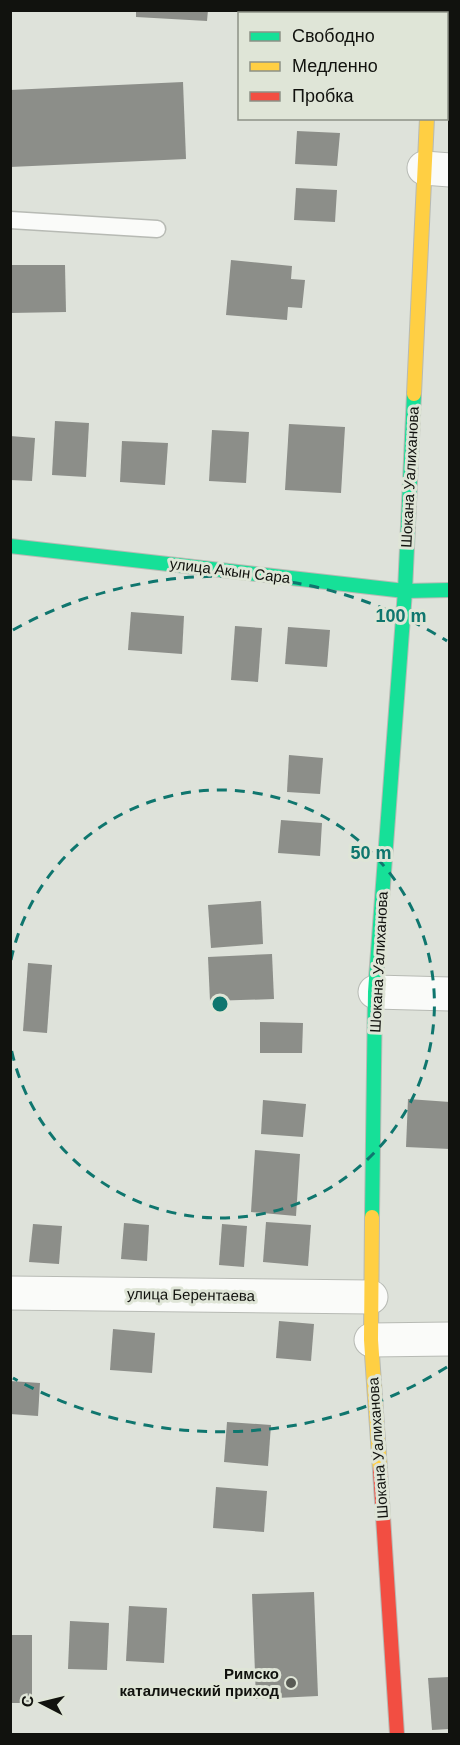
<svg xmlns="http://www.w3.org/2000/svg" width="460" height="1745" viewBox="0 0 460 1745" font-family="Helvetica,sans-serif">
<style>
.building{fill:#8c8e89}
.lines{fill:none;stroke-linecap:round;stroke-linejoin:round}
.lane-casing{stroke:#b7bab4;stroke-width:19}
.street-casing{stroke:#b7bab4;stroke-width:35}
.fast-casing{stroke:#b7bab4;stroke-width:16}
.slow-casing{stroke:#b7bab4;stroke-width:16}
.jam-casing{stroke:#b7bab4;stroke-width:16}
.lane{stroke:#fafbf9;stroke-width:16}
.street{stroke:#fafbf9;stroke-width:33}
.fast{stroke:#16e098;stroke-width:14}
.slow{stroke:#ffcf43;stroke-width:14}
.jam{stroke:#f24e42;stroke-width:14}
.ring{fill:none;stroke:#0f766e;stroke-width:3;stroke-dasharray:10 8}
.poi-dot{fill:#595b55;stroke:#dfe5d7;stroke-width:2}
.labels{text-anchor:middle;stroke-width:6;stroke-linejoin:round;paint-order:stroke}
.street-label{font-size:15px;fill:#11120e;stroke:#dfe5d7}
.poi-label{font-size:15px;font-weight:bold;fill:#11120e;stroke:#dfe5d7;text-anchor:end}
.centre{fill:#0f766e;stroke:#dfe5d7;stroke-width:3}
.ring-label{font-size:18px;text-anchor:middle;font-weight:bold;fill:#0f766e;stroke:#dfe5d7;stroke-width:6;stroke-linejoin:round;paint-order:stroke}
</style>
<rect width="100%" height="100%" fill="#dee2da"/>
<g class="building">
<path d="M136,10H208L207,21L136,17Z"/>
<path d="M183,82L186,159L10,167V90Z"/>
<path d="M297,131L340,133L337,166L295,164Z"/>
<path d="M296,188L337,190L335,222L294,220Z"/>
<path d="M231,260L292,266L291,279L305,280L302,308L288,307L287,320L226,315Z"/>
<path d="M10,265H65L66,312L10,313Z"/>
<path d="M55,421L89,423L86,477L52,475Z"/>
<path d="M289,424L345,427L341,493L285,490Z"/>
<path d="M212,430L249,432L246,483L209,481Z"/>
<path d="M10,436L35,438L32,481L10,480Z"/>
<path d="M122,441L168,443L165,485L120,482Z"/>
<path d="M131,612L184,616L182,654L128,650Z"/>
<path d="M235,626L262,628L258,682L231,680Z"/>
<path d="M288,627L330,630L327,667L285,664Z"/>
<path d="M289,755L323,758L320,794L287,792Z"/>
<path d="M281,820L322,823L320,856L278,853Z"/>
<path d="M261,901L263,944L211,948L208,905Z"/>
<path d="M272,954L274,999L210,1001L208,957Z"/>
<path d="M28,963L52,965L47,1033L23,1031Z"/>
<path d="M260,1022L303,1023L302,1053H260Z"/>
<path d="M408,1099L450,1102V1149L406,1147Z"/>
<path d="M263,1100L306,1104L303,1137L261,1134Z"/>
<path d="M255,1150L300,1154L296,1216L251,1212Z"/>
<path d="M266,1222L311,1225L308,1266L263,1262Z"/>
<path d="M124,1223L149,1225L147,1261L121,1259Z"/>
<path d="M33,1224L62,1226L59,1264L29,1262Z"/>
<path d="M222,1224L247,1226L244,1267L219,1265Z"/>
<path d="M279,1321L314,1324L311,1361L276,1358Z"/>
<path d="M113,1329L155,1333L152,1373L110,1370Z"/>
<path d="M10,1381L40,1383L38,1416L10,1414Z"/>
<path d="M227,1422L271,1425L268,1466L224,1462Z"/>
<path d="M216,1487L267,1491L264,1532L213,1528Z"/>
<path d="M314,1592L318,1696L256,1699L252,1594Z"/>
<path d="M129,1606L167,1608L164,1663L126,1661Z"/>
<path d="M70,1621L109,1623L107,1670L68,1669Z"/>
<rect x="10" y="1635" width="22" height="68"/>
<path d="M450,1677V1729L432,1730L428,1678Z"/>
</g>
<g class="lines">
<defs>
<path id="lane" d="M10,220L157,229"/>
<g id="street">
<path d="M424,168L450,170"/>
<path d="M375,992L450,994"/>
<path d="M10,1293L371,1297"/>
<path d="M371,1340L450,1339"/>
</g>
<g id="fast">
<path d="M432,10V14"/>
<path d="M10,546L405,591L450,590"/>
<path d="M372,1217L375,992L405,591L414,394"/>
</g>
<g id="slow">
<path d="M414,394L427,118"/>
<path d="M372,1217L371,1340L380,1470"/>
</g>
<path id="jam" d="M380,1470L397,1734"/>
</defs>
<use href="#lane" class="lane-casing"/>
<use href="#street" class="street-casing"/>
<use href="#fast" class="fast-casing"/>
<use href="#slow" class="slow-casing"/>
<use href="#jam" class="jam-casing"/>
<use href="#lane" class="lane"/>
<use href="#street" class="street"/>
<use href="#fast" class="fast"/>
<use href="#slow" class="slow"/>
<use href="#jam" class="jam"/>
</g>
<g class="ring">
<path d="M11 960A214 214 0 1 1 11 1048"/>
<path d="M447 1367A428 428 0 0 1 13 1378M13 630A428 428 0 0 1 447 641"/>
</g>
<circle class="poi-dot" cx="291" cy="1683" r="6"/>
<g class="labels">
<g class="street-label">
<text transform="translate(410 477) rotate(-87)" y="5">Шокана Уалиханова</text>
<text transform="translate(230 571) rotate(7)" y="5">улица Акын Сара</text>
<text transform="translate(379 962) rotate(-87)" y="5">Шокана Уалиханова</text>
<text transform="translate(191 1295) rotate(1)" y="5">улица Берентаева</text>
<text transform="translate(378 1448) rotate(-94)" y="5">Шокана Уалиханова</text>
</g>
<g class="poi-label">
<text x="279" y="1679">Римско<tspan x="279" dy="17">каталический приход</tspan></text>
</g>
</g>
<circle cx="220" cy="1004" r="9" class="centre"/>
<g class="ring-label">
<text x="401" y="622">100 m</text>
<text x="371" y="859">50 m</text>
</g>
<rect width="460" height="1745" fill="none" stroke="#11120e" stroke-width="24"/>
<rect x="238" y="12" width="210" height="108" fill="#dfe5d7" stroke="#8d9187" stroke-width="1.5"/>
<rect x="250" y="32" width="30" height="9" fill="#16e098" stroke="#8d9187" stroke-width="1.5"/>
<text x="292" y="42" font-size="18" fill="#11120e">Свободно</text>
<rect x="250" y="62" width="30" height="9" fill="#ffcf43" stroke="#8d9187" stroke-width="1.5"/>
<text x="292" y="72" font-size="18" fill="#11120e">Медленно</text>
<rect x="250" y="92" width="30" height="9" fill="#f24e42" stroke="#8d9187" stroke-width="1.5"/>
<text x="292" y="102" font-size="18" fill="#11120e">Пробка</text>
<g transform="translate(42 1703) rotate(277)" stroke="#dfe5d7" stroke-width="4.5" paint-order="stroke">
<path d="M0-4.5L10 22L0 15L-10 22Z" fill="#11120e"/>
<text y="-9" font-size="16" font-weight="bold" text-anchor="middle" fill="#11120e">С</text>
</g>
</svg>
